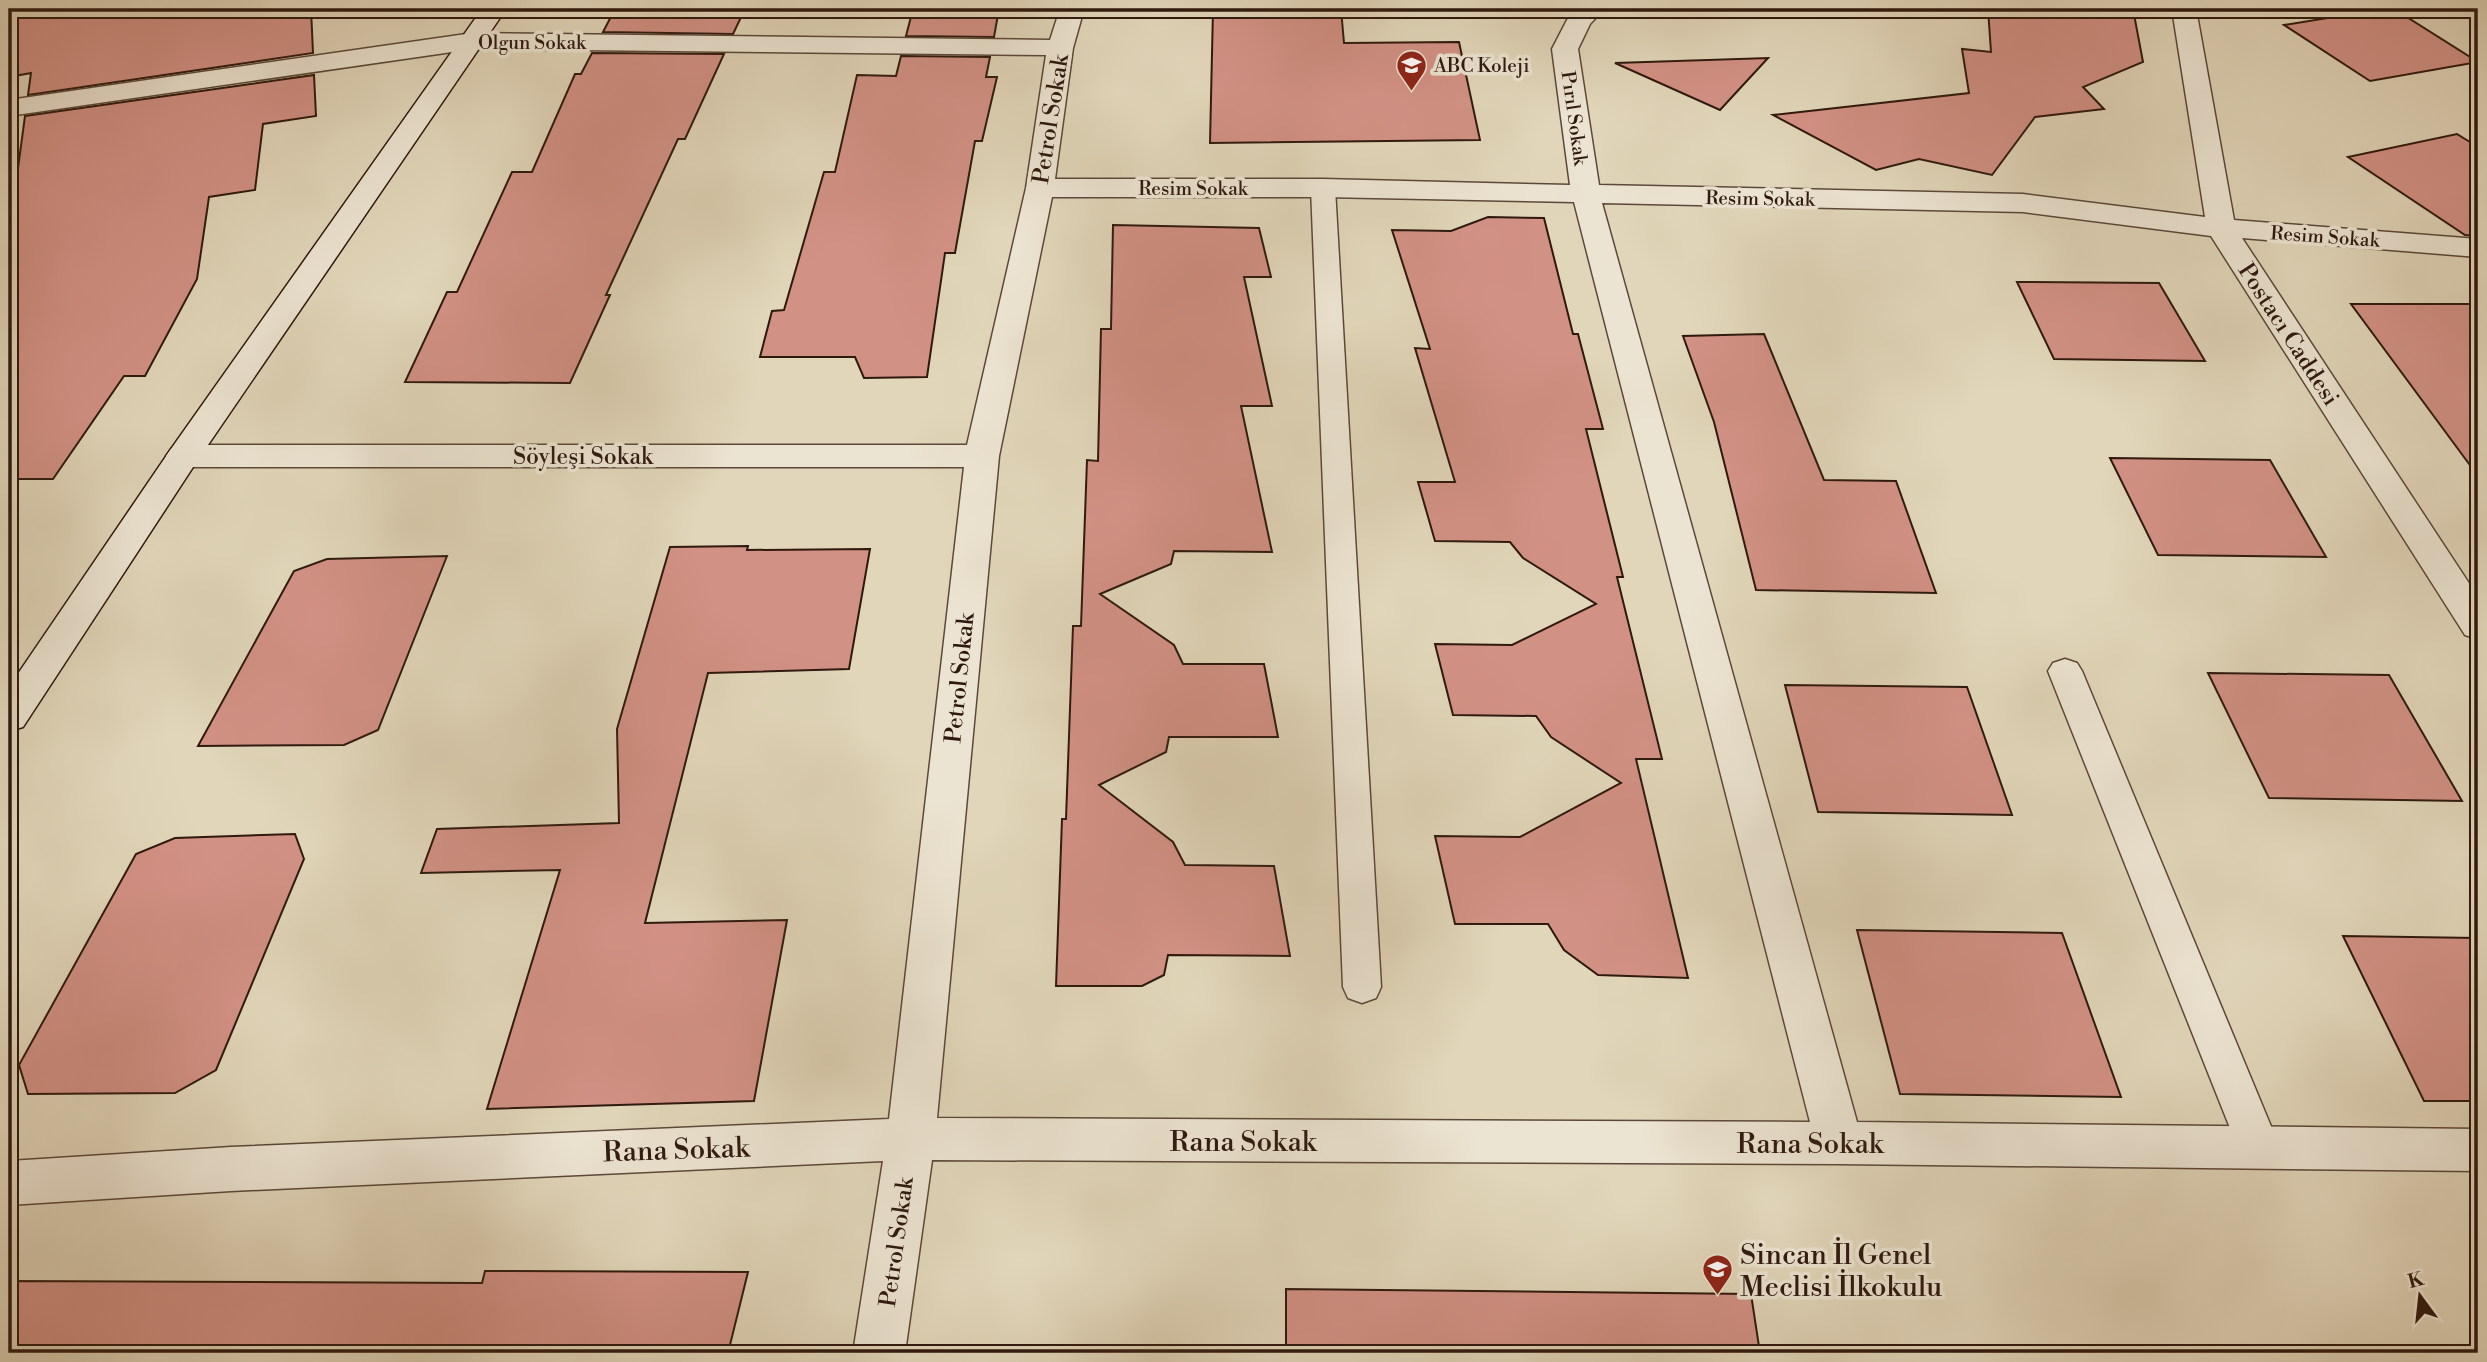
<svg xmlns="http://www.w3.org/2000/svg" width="2487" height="1362" viewBox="0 0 2487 1362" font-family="'Libre Bodoni',serif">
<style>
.building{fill:#d29185;stroke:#2f190f;stroke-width:2}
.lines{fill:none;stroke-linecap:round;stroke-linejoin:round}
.service-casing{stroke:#5c483a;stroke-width:3}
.minor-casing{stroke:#5c483a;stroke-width:3}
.secondary-casing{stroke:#2f190f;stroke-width:3}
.service{fill:#ece4d2;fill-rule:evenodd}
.minor{fill:#ece4d2;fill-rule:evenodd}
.secondary{fill:#ece4d2;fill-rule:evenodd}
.labels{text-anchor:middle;stroke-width:7;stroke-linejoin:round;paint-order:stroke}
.far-street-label{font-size:19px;fill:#2f190f;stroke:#ece4d2}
.far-poi-label{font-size:19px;fill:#2f190f;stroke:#ece4d2;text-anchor:start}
.street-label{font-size:23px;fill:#2f190f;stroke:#ece4d2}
.near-street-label{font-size:28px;fill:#2f190f;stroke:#ece4d2}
.near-poi-label{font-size:28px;fill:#2f190f;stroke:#ece4d2;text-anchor:start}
</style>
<rect width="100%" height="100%" fill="#e1d6ba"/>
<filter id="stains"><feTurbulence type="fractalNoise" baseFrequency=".00286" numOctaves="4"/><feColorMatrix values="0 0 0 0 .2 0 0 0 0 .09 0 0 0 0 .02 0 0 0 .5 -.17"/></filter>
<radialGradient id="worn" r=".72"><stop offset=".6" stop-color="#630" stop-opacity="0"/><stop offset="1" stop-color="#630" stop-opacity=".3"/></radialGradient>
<g class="building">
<path d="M42,9H311L313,53L28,95L31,73L9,77V13Z"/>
<path d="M615,9H745L733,34L603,32Z"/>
<path d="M913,9H999L994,37L906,36Z"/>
<path d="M1213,9H1341L1344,43L1459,42L1480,140L1210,143Z"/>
<path d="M1988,9H2133L2143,62L2083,87L2104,109L2035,117L1992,175L1919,159L1876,170L1773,115L1969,93L1962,49L1991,52Z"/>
<path d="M2383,9H2394L2478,62L2370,81L2284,25Z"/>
<path d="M592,53L724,54L685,139H678L606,295H610L570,383L405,382L447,292H457L512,172H532L575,74H581Z"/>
<path d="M901,56L990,57L986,77H997L982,141H975L955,253H945L927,377L864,378L855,357H760L772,311L784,310L824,172H835L857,75L896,76Z"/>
<path d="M1768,58L1720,110L1615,63Z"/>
<path d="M314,75L316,116L263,124L255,190L209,197L197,279L145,376H124L53,479H9V235L25,116Z"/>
<path d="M2457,134L2478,147V236L2465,235L2348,157Z"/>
<path d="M1488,217L1544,218L1573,334H1578L1603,429H1586L1623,577H1617L1662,759H1636L1688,978L1598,975L1564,950L1548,924H1455L1435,836L1520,837L1621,783L1551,737L1536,716L1453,715L1435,644L1512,645L1596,604L1523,558L1510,542L1435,541L1418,482H1455L1415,348L1430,349L1392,230L1451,231Z"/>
<path d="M1113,225L1259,228L1271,277H1244L1272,406H1241L1272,552L1174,551L1171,564L1100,594L1174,645L1183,664H1264L1278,737H1169L1166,752L1099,785L1173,842L1185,865L1274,866L1290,956L1168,955L1164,975L1142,986H1056L1062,819H1066L1073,626H1081L1087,460L1098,461L1101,329H1111Z"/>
<path d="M2017,282L2159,283L2205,361L2054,359Z"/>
<path d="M2351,304H2478V476Z"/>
<path d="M1764,334L1824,480L1896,481L1936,593L1756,590L1714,422L1683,336Z"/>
<path d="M2110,458L2270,460L2326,557L2158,555Z"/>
<path d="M748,546L747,550L870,549L849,669L708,673L645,923L787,920L754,1101L487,1109L560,870L421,873L437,829L619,823L617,729L670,547Z"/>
<path d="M447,556L378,730L344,745L198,746L294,571L327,559Z"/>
<path d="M2208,673L2389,675L2462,801L2269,798Z"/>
<path d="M1785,685L1967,687L2012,815L1818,812Z"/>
<path d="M295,834L304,859L216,1070L175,1093L28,1094L19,1065L136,854L175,838Z"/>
<path d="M1857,930L2062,933L2121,1097L1900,1094Z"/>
<path d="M2343,936L2478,938V1101H2424Z"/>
<path d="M485,1271L748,1272L728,1353H9V1281L482,1283Z"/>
<path d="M1286,1289L1751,1294L1760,1353H1286Z"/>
</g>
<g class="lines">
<defs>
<g id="service">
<path d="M1323,181L1332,183L1335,188L1381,987L1376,998L1362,1003L1348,998L1343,987L1311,188L1314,183Z"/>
<path d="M2065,659L2077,663L2082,671L2280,1148L2274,1161L2259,1166L2244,1161L2238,1148L2048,671L2053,663Z"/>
</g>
<path id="minor" d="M1060,9H1084L1073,48L1055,179H1323L1570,185L1552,49L1567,20L1577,9H1604L1590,24L1578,49L1599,185L2023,194L2205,217L2172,9H2196L2234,220L2478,239V257L2242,238L2478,597V639L2465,635L2211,236L2023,212L1602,203L1857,1122L2478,1129V1171L1839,1164L932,1160L905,1353H853L883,1161L231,1191L9,1205V1161L231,1147L889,1119L964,467H183L171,463L166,456L171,449L183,445H967L1026,188L1046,55L473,49L9,116V100L473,33L1050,40ZM1052,197H1323L1574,202L1810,1122L937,1118L999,456Z"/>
<path id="secondary" d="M482,9H506L197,461L23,727L9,731V687L171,449Z"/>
</defs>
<use href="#service" class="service-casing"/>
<use href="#minor" class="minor-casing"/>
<use href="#secondary" class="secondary-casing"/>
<use href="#service" class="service"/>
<use href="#minor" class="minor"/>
<use href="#secondary" class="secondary"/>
</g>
<defs>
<symbol id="school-pin" viewBox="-11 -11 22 30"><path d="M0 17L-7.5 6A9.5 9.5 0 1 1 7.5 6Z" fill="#8f2418" stroke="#ece4d2"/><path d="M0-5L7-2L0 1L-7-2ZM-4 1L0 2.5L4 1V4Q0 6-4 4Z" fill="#fff"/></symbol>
</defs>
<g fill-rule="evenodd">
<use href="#school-pin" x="1394" y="48" width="35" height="47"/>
<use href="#school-pin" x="1700" y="1252" width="35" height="47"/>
</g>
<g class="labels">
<g class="far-street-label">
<text x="532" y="49">Olgun Sokak</text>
<text transform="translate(1575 118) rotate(82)" y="7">Pırıl Sokak</text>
<text x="1193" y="195">Resim Sokak</text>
<text transform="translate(1760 198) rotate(1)" y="7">Resim Sokak</text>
<text transform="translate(2325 236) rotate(4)" y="7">Resim Sokak</text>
</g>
<g class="far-poi-label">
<text x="1434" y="72">ABC Koleji</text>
</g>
<g class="street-label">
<text transform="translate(1050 119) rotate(-81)" y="8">Petrol Sokak</text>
<text transform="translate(2289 334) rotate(57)" y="8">Postacı Caddesi</text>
<text x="583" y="464">Söyleşi Sokak</text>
<text transform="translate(959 678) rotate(-84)" y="8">Petrol Sokak</text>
<text transform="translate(896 1242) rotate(-82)" y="8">Petrol Sokak</text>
</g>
<g class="near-street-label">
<text x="1243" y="1151">Rana Sokak</text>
<text x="1810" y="1153">Rana Sokak</text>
<text transform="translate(676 1149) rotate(-2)" y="10">Rana Sokak</text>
</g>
<g class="near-poi-label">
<text x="1740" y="1264">Sincan İl Genel<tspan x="1740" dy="32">Meclisi İlkokulu</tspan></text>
</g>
</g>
<rect width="2487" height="1362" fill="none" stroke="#e1d6ba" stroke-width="35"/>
<rect x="10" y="10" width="2466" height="1341" fill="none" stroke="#2f190f" stroke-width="3.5"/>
<rect x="18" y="18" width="2452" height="1327" fill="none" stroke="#2f190f" stroke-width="2"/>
<g transform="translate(2420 1296) rotate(345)" stroke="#ece4d2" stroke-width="5" paint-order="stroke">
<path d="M0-5L12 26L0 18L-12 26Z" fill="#2f190f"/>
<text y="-10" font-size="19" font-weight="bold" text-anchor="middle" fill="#2f190f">K</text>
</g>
<rect width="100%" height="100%" filter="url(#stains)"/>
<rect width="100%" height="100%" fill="url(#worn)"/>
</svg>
